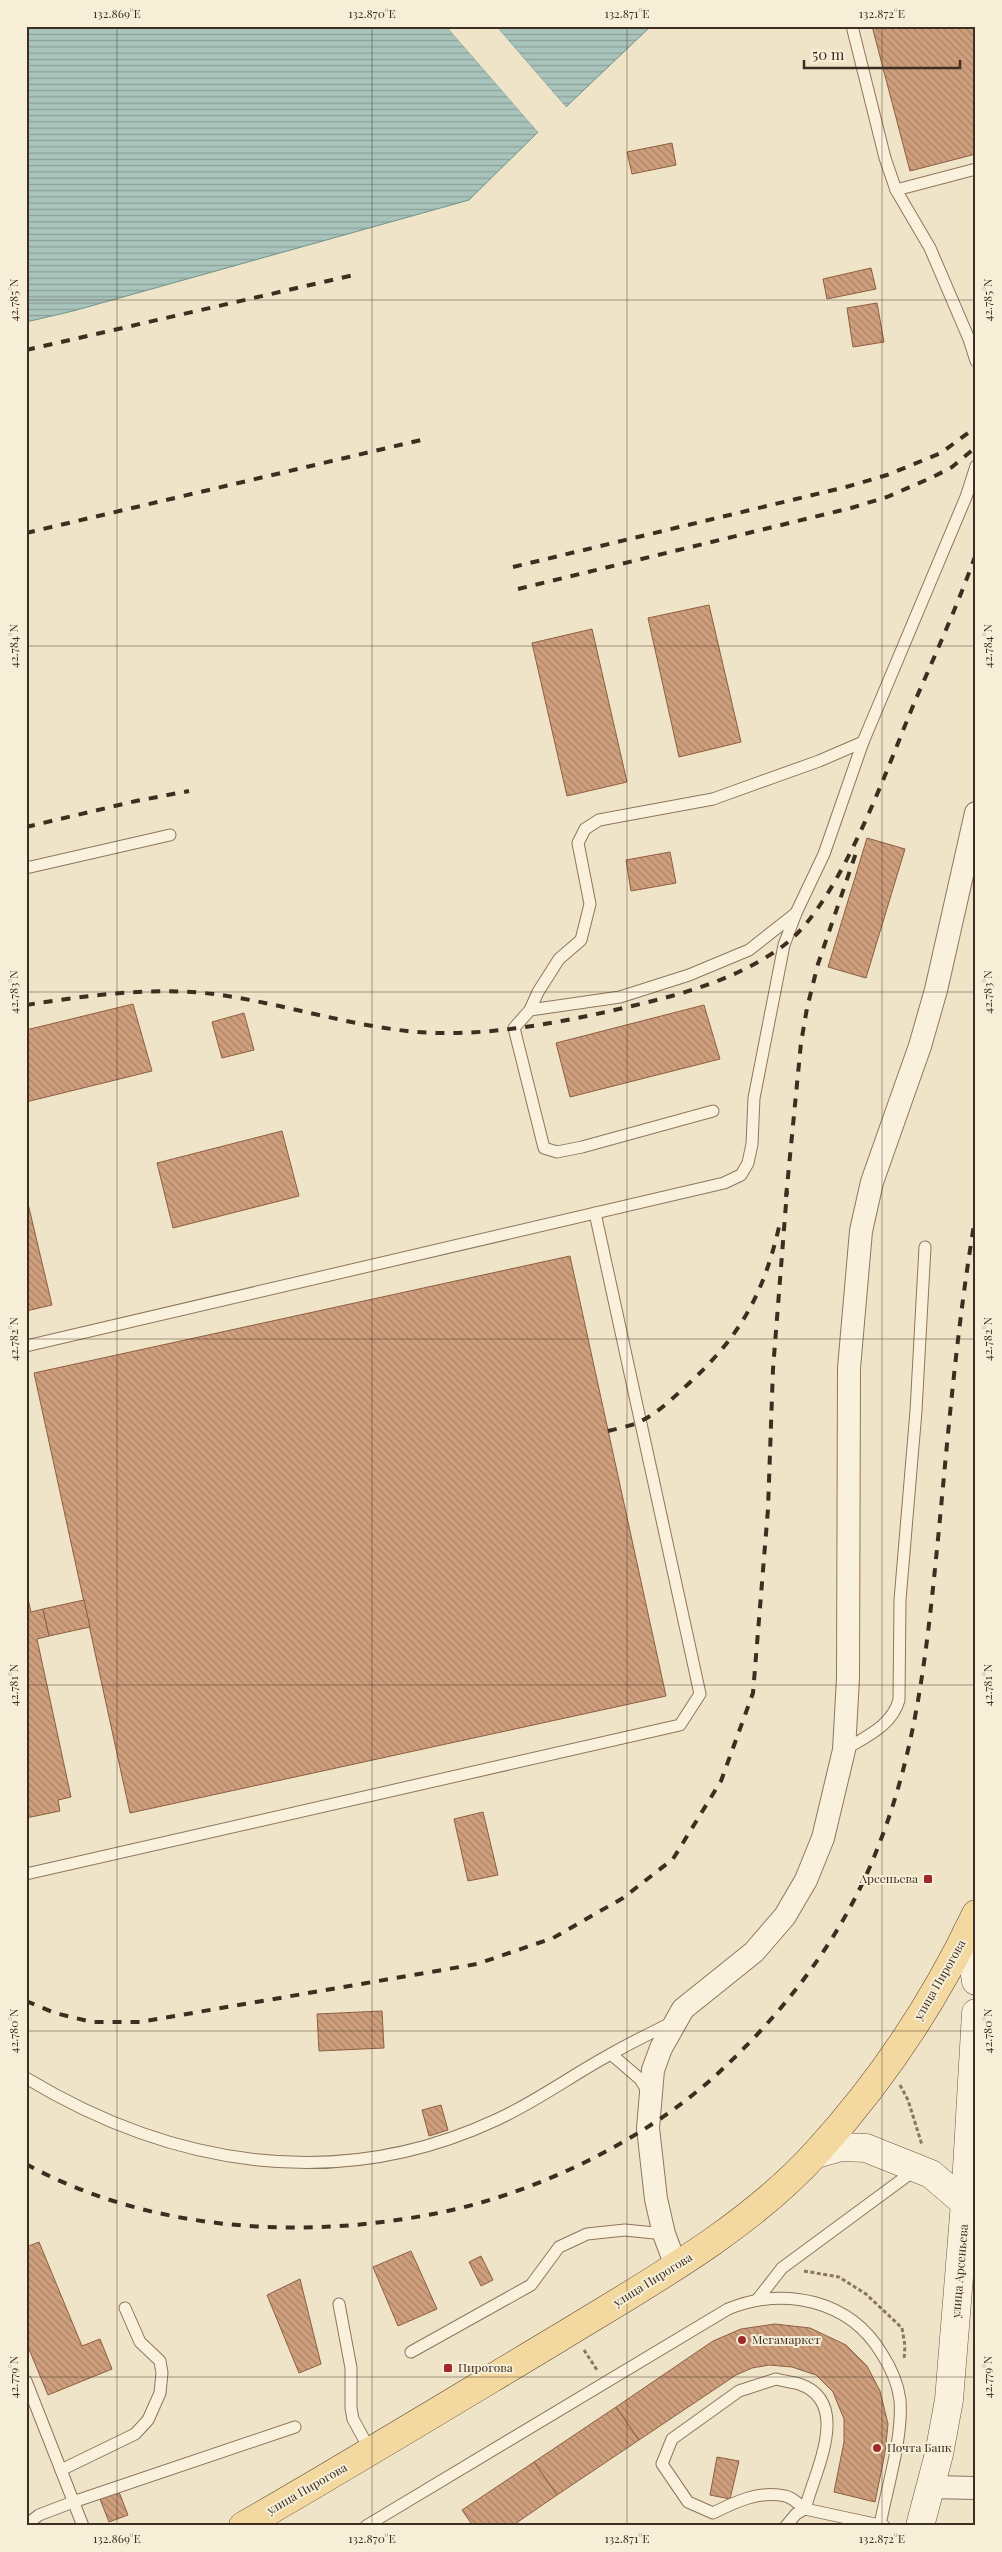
<svg xmlns="http://www.w3.org/2000/svg" width="1002" height="2552" viewBox="0 0 1002 2552" font-family="'Playfair Display',serif">
<style>
.water{fill:url(#water-rules);stroke:#6f938a}
.pier{fill:#f0e4c8}
.building{fill:url(#building-back-hatch);stroke:#8d5f41}
.lines{fill:none;stroke-linecap:round;stroke-linejoin:round}
.lane-casing{stroke:#8d765c;stroke-width:13}
.street-casing{stroke:#8d765c;stroke-width:24}
.secondary-casing{stroke:#6f573f;stroke-width:29}
.primary-casing{stroke:#5b4430;stroke-width:29}
.path{stroke:#8d765c;stroke-width:3;stroke-dasharray:4 2.5;stroke-linecap:butt}
.lane{stroke:#faf1dc;stroke-width:11}
.street{stroke:#faf1dc;stroke-width:22}
.secondary{stroke:#faf1dc;stroke-width:28}
.primary{stroke:#f3d9a0;stroke-width:28}
.rail{stroke:#3d2e20;stroke-width:4;stroke-dasharray:9 9;stroke-linecap:butt}
.ticks{fill:none;stroke:#3d2e20;stroke-width:1;stroke-opacity:0.45}
.poi-dot{fill:#9e2a2b;stroke:#f7eed8;stroke-width:2}
.labels{text-anchor:middle;stroke-width:4;stroke-linejoin:round;paint-order:stroke}
.poi-label{font-size:12px;fill:#3d2e20;stroke:#f7eed8;text-anchor:start}
.street-label{font-size:12px;fill:#3d2e20;stroke:#f7eed8}
.neatline{fill:none;stroke:#3d2e20;stroke-width:2}
.ticks-label{font-size:12px;text-anchor:middle;fill:#3d2e20}
</style>
<defs>
<pattern id="water-rules" width="6" height="5" patternUnits="userSpaceOnUse" patternTransform="scale(1.25)"><rect width="6" height="5" fill="#a9c4bc"/><path d="M0 2.5h6" fill="none" stroke="#8ba098"/></pattern>
<pattern id="building-back-hatch" width="6" height="6" patternUnits="userSpaceOnUse" patternTransform="scale(1.25)"><rect width="6" height="6" fill="#cf9f7d"/><path d="M-1 5l2 2M0 0l6 6M5-1l2 2" fill="none" stroke="#a98266"/></pattern>
</defs>
<rect width="100%" height="100%" fill="#f0e4c8"/>
<g class="water">
<path d="M26,26H446L538,132L469,200L73,311L26,322Z"/>
<path d="M496,26H651L566,107Z"/>
</g>
<g class="pier">
<path d="M446,26H449L540,130L538,132Z"/>
<path d="M493,26H496L566,107L564,109Z"/>
</g>
<g class="building">
<path d="M872,26H976V154L910,171Z"/>
<path d="M672,143L676,165L632,174L627,152Z"/>
<path d="M871,268L876,289L827,299L823,279Z"/>
<path d="M877,303L884,342L853,347L847,308Z"/>
<path d="M709,605L741,742L679,757L648,618Z"/>
<path d="M592,629L627,782L567,796L532,643Z"/>
<path d="M867,838L905,849L866,978L828,967Z"/>
<path d="M670,852L676,883L631,891L626,860Z"/>
<path d="M133,1004L152,1071L26,1102V1030Z"/>
<path d="M704,1005L720,1059L570,1097L556,1043Z"/>
<path d="M244,1013L254,1050L222,1058L212,1022Z"/>
<path d="M282,1131L299,1196L173,1228L157,1163Z"/>
<path d="M26,1195L52,1305L26,1311Z"/>
<path d="M570,1256L666,1696L130,1813L34,1373Z"/>
<path d="M26,1590L31,1612L43,1609L49,1636L37,1639L71,1797L58,1800L60,1811L26,1818Z"/>
<path d="M84,1600L90,1627L49,1636L43,1609Z"/>
<path d="M483,1812L498,1875L468,1881L454,1819Z"/>
<path d="M382,2011L384,2048L319,2051L317,2014Z"/>
<path d="M441,2105L448,2130L429,2136L422,2110Z"/>
<path d="M39,2242L82,2346L100,2339L112,2369L48,2395L26,2342V2247Z"/>
<path d="M411,2251L437,2309L398,2326L373,2267Z"/>
<path d="M481,2256L493,2280L481,2286L469,2262Z"/>
<path d="M300,2279L321,2364L299,2373L267,2295Z"/>
<path d="M775,2324L810,2328L846,2345L867,2366L880,2391L888,2424L885,2453L875,2502L834,2492L844,2442V2419L833,2392L816,2375L792,2367L769,2365L752,2368L736,2375L639,2440L616,2407L713,2341L741,2329Z"/>
<path d="M616,2407L639,2440L557,2495L534,2462Z"/>
<path d="M717,2457L739,2461L730,2499L710,2495Z"/>
<path d="M534,2462L557,2495L512,2526H473L462,2510Z"/>
<path d="M119,2492L128,2515L109,2522L100,2499Z"/>
</g>
<g class="lines">
<defs>
<g id="lane">
<path d="M852,26L885,158L896,190L930,248L969,339L976,361"/>
<path d="M896,190L976,169"/>
<path d="M26,868L170,835"/>
<path d="M530,1010L620,997L689,975L749,950L796,913"/>
<path d="M713,1111L582,1147L557,1152L544,1148L514,1028L530,1010L538,992L559,959L581,940L590,904L578,843L585,829L599,820L713,799L819,761L863,742"/>
<path d="M26,1346L724,1183L741,1175L748,1163L752,1144L754,1098L784,945L796,913L824,854L863,742L966,497L976,466"/>
<path d="M844,1750C865,1737 892,1726 899,1700L900,1600L916,1411L925,1247"/>
<path d="M26,1874L680,1725L700,1694L595,1213"/>
<path d="M611,2054L640,2079L649,2094"/>
<path d="M26,2078C172,2166 337,2194 496,2120C536,2102 572,2075 611,2054C630,2043 651,2033 671,2023"/>
<path d="M757,2300L782,2268L915,2170"/>
<path d="M339,2304L351,2368V2408L353,2419L371,2452"/>
<path d="M411,2352L531,2285L559,2247L587,2234L625,2230L664,2234"/>
<path d="M776,2379C783,2381 791,2382 799,2384C853,2402 814,2473 805,2509C800,2505 792,2497 785,2496C760,2490 735,2502 713,2513L688,2502L662,2464L672,2439L739,2391Z"/>
<path d="M26,2381L83,2526"/>
<path d="M61,2470L135,2434L148,2420L160,2393L162,2373L160,2361L140,2342L125,2308"/>
<path d="M26,2525L39,2515L73,2502L295,2427"/>
<path d="M366,2526L728,2309C785,2286 850,2300 882,2354C891,2368 898,2384 900,2400C903,2438 887,2487 880,2525"/>
<path d="M786,2526L796,2514L805,2509L884,2526"/>
</g>
<g id="street">
<path d="M676,2266L664,2234L656,2199L648,2128L653,2070L661,2048L683,2009L754,1952L785,1916L806,1880L823,1838L844,1750L848,1678L849,1368L861,1231L872,1182L920,1046L936,990L976,813"/>
<path d="M930,2487L976,2488"/>
</g>
<g id="secondary">
<path d="M968,1930L976,1981"/>
<path d="M816,2154L841,2147L866,2148L931,2174L965,2203"/>
<path d="M920,2526L939,2454L949,2400L965,2203L976,2013"/>
</g>
<path id="primary" d="M243,2526C349,2465 454,2401 559,2338C647,2284 746,2230 816,2153C881,2082 935,2001 976,1914"/>
</defs>
<use href="#lane" class="lane-casing"/>
<use href="#street" class="street-casing"/>
<use href="#secondary" class="secondary-casing"/>
<use href="#primary" class="primary-casing"/>
<g class="path">
<path d="M900,2085L908,2100L922,2145"/>
<path d="M804,2271L839,2277L866,2294L902,2328L905,2346L904,2360"/>
<path d="M584,2350L597,2370"/>
</g>
<use href="#lane" class="lane"/>
<use href="#street" class="street"/>
<use href="#secondary" class="secondary"/>
<use href="#primary" class="primary"/>
<g class="rail">
<path d="M26,350L354,275"/>
<path d="M26,533L421,440"/>
<path d="M513,567L846,487L887,475L941,453L976,427"/>
<path d="M518,589L851,508L887,497L933,477L952,467L976,447"/>
<path d="M26,827L136,801L189,791"/>
<path d="M26,1005C89,995 158,986 221,995C283,1004 344,1024 407,1031C473,1038 542,1026 606,1012C667,998 731,984 783,946C840,904 887,768 915,701C936,653 958,604 976,554"/>
<path d="M786,1197L801,1043L807,1008L818,964L858,847"/>
<path d="M608,1431C619,1428 632,1426 641,1421C658,1413 673,1398 686,1386C739,1338 763,1296 779,1227"/>
<path d="M26,2001L55,2013L92,2022H140L477,1964L553,1938L623,1898L673,1859L721,1781L753,1693L768,1509L773,1369L787,1191"/>
<path d="M26,2164C148,2231 299,2240 433,2214C530,2196 641,2143 715,2076C784,2013 844,1936 878,1847C919,1744 928,1638 939,1529C949,1423 958,1318 976,1213"/>
</g>
</g>
<path class="ticks" d="M117,26V2526M372,26V2526M627,26V2526M882,26V2526M26,300H976M26,646H976M26,992H976M26,1339H976M26,1685H976M26,2031H976M26,2377H976"/>
<g class="poi-dot">
<rect x="923" y="1874" width="10" height="10" rx="2.5"/>
<circle cx="742" cy="2340" r="5"/>
<rect x="443" y="2363" width="10" height="10" rx="2.5"/>
<circle cx="877" cy="2448" r="5"/>
</g>
<g class="labels">
<g class="poi-label">
<text x="918" y="1883" text-anchor="end">Арсеньева</text>
<text x="752" y="2344">Мегамаркет</text>
<text x="458" y="2372">Пирогова</text>
<text x="887" y="2452">Почта Банк</text>
</g>
<g class="street-label">
<text transform="translate(940 1980) rotate(-60)" y="4">улица Пирогова</text>
<text transform="translate(960 2271) rotate(-85)" y="4">улица Арсеньева</text>
<text transform="translate(653 2280) rotate(-32)" y="4">улица Пирогова</text>
<text transform="translate(307 2489) rotate(-30)" y="4">улица Пирогова</text>
</g>
</g>
<rect width="1002" height="2552" fill="none" stroke="#f7eed8" stroke-width="55"/>
<path d="M804 60v8h156v-8" fill="none" stroke="#3d2e20" stroke-width="2.5"/>
<text x="812" y="60" font-size="15" fill="#3d2e20" stroke="#f7eed8" stroke-width="4" paint-order="stroke">50 m</text>
<rect x="28" y="28" width="946" height="2496" class="neatline"/>
<g class="ticks-label">
<text x="117" y="18">132.869°E</text>
<text x="372" y="18">132.870°E</text>
<text x="627" y="18">132.871°E</text>
<text x="882" y="18">132.872°E</text>
<text transform="translate(14 300) rotate(-90)" y="4">42.785°N</text>
<text transform="translate(988 300) rotate(-90)" y="4">42.785°N</text>
<text transform="translate(14 646) rotate(-90)" y="4">42.784°N</text>
<text transform="translate(988 646) rotate(-90)" y="4">42.784°N</text>
<text transform="translate(14 992) rotate(-90)" y="4">42.783°N</text>
<text transform="translate(988 992) rotate(-90)" y="4">42.783°N</text>
<text transform="translate(14 1339) rotate(-90)" y="4">42.782°N</text>
<text transform="translate(988 1339) rotate(-90)" y="4">42.782°N</text>
<text transform="translate(14 1685) rotate(-90)" y="4">42.781°N</text>
<text transform="translate(988 1685) rotate(-90)" y="4">42.781°N</text>
<text transform="translate(14 2031) rotate(-90)" y="4">42.780°N</text>
<text transform="translate(988 2031) rotate(-90)" y="4">42.780°N</text>
<text transform="translate(14 2377) rotate(-90)" y="4">42.779°N</text>
<text transform="translate(988 2377) rotate(-90)" y="4">42.779°N</text>
<text x="117" y="2543">132.869°E</text>
<text x="372" y="2543">132.870°E</text>
<text x="627" y="2543">132.871°E</text>
<text x="882" y="2543">132.872°E</text>
</g>
</svg>
